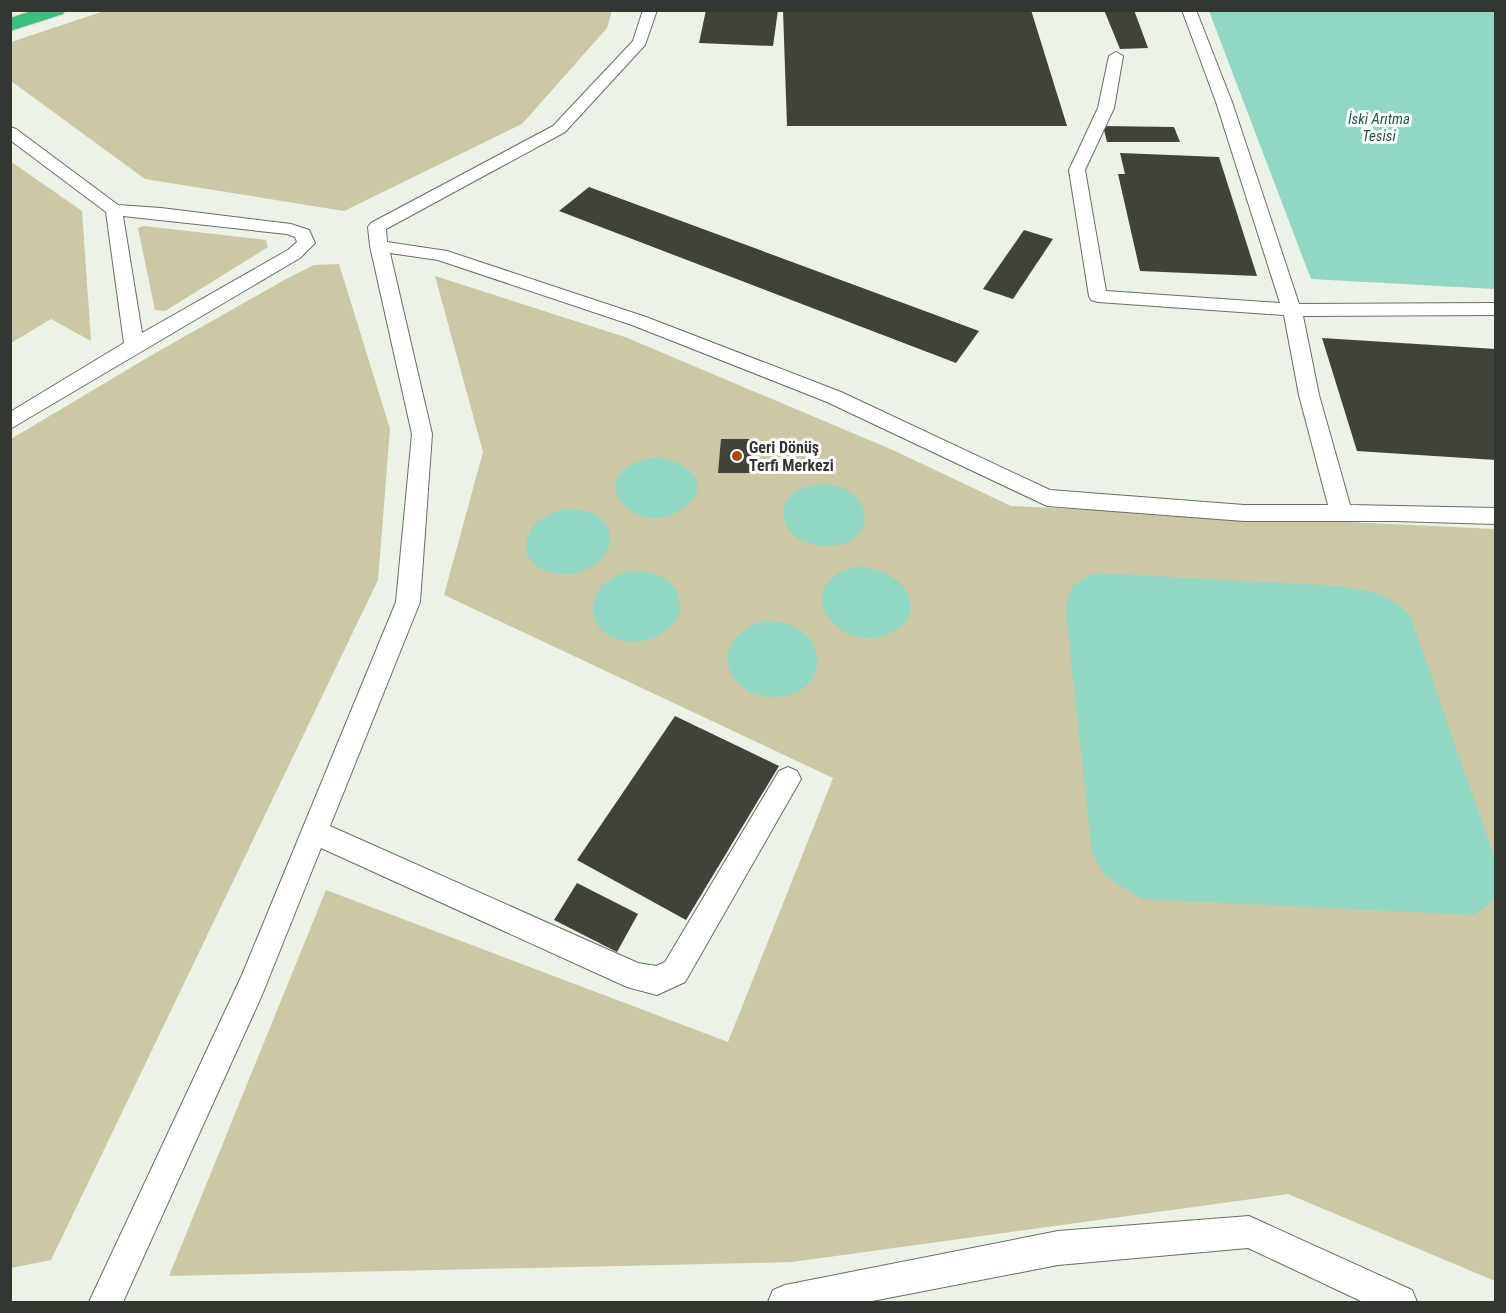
<svg xmlns="http://www.w3.org/2000/svg" width="1506" height="1313" viewBox="0 0 1506 1313" font-family="'Roboto Condensed',sans-serif">
<style>
.green{fill:#ccc7a4}
.water{fill:#92d6c4}
.building{fill:#404337}
.lines{fill:none;stroke-linecap:round;stroke-linejoin:round}
.lane-casing{stroke:#676f64;stroke-width:2}
.highway-casing{stroke:#d2d3d2;stroke-width:2}
.lane{fill:#fff;fill-rule:evenodd}
.highway{fill:#3cbf7c;fill-rule:evenodd}
.poi-dot{fill:#ab4714;stroke:#fff;stroke-width:2}
.labels{text-anchor:middle;stroke-width:6;stroke-linejoin:round;paint-order:stroke}
.far-water-label{font-size:15px;font-style:italic;fill:#1d5548;stroke:#fff}
.poi-label{font-size:16px;font-weight:bold;fill:#333732;stroke:#fff;text-anchor:start}
</style>
<rect width="100%" height="100%" fill="#eaf3e6"/>
<g class="green">
<path d="M104,11V10L612,11L607,28L522,124L344,211L145,179L11,81V42Z"/>
<path d="M10,161L82,211L91,341L51,319L11,343Z"/>
<path d="M144,226L266,240L268,247L165,311L155,310L138,228Z"/>
<path d="M339,264L390,429L378,580L51,1260L11,1268V439L152,355L286,279L314,265Z"/>
<path d="M435,276L625,337L895,451L1011,506L1495,529V1281L1288,1194L792,1262L169,1276L326,890L728,1042L833,778L444,595L483,452Z"/>
</g>
<g class="water">
<path d="M1209,11H1495V289L1311,279Z"/>
<path d="M658,457C684,460 716,483 685,507C634,547 573,467 658,457Z"/>
<path d="M822,484C874,485 881,543 830,546C776,549 763,487 822,484Z"/>
<path d="M565,509C629,506 621,573 565,574C513,574 514,520 565,509Z"/>
<path d="M855,567C904,565 936,617 885,635C833,653 790,583 855,567Z"/>
<path d="M631,571C692,568 697,632 641,641C586,649 572,584 631,571Z"/>
<path d="M1096,573L1338,586C1365,590 1390,593 1410,615L1495,859C1496,892 1504,897 1473,915L1142,899L1105,876L1092,853L1066,613C1067,588 1074,582 1096,573Z"/>
<path d="M764,621C832,618 836,699 770,697C760,696 748,693 740,685C714,660 733,629 764,621Z"/>
</g>
<g class="building">
<path d="M706,10H778L773,46L699,43Z"/>
<path d="M783,10H1031L1067,126H787Z"/>
<path d="M1104,10H1134L1148,48L1120,49Z"/>
<path d="M1103,126L1174,127L1180,142H1107Z"/>
<path d="M1120,153L1219,157L1257,276L1140,271L1118,174H1125Z"/>
<path d="M589,187L979,331L956,363L559,211Z"/>
<path d="M1024,230L1053,239L1013,299L983,289Z"/>
<path d="M1322,338L1496,349V460L1357,451Z"/>
<path d="M721,439H756L755,473H718Z"/>
<path d="M675,716L779,766L686,920L577,860Z"/>
<path d="M577,883L638,914L617,952L554,920Z"/>
</g>
<g class="lines">
<defs>
<g id="lane">
<path d="M643,10H657L645,45L565,132L386,229L387,242L447,251L646,317L841,392L1050,490L1244,505H1328L1299,395L1284,315L1098,302L1091,300L1089,296L1069,170L1098,108L1109,56L1116,52L1123,56L1114,108L1085,170L1106,291L1280,303L1216,102L1182,10H1196L1232,102L1299,304L1496,303V315L1303,316L1319,395L1350,505L1496,508V524L1395,521H1244L1047,506L827,402L632,325L438,260L390,253L432,434L420,602L330,826L638,963L656,966L665,962L779,771L788,767L797,771L801,779L685,982L657,995L627,987L321,848L262,995L123,1302H89L242,975L396,602L412,434L370,246L368,227L371,223L553,126L633,41Z"/>
<path d="M10,127L16,129L118,205L161,208L291,224L309,230L315,243L300,258L10,429V412L124,343L106,212L10,140ZM123,216L287,234L295,237L297,242L288,250L142,333Z"/>
<path d="M1249,1216L1412,1290L1417,1302H1363L1248,1248L1058,1265L867,1302H768L773,1290L785,1285L1058,1231Z"/>
</g>
<path id="highway" d="M35,10H65L63,14L10,31V18Z"/>
</defs>
<use href="#lane" class="lane-casing"/>
<use href="#highway" class="highway-casing"/>
<use href="#lane" class="lane"/>
<use href="#highway" class="highway"/>
</g>
<circle class="poi-dot" cx="737" cy="456" r="6"/>
<g class="labels">
<g class="far-water-label">
<text x="1379" y="124">İski Arıtma<tspan x="1379" dy="17">Tesisi</tspan></text>
</g>
<g class="poi-label">
<text x="749" y="453">Geri Dönüş<tspan x="749" dy="18">Terfi Merkezi</tspan></text>
</g>
</g>
<rect width="1506" height="1313" fill="none" stroke="#333732" stroke-width="24"/>
</svg>
